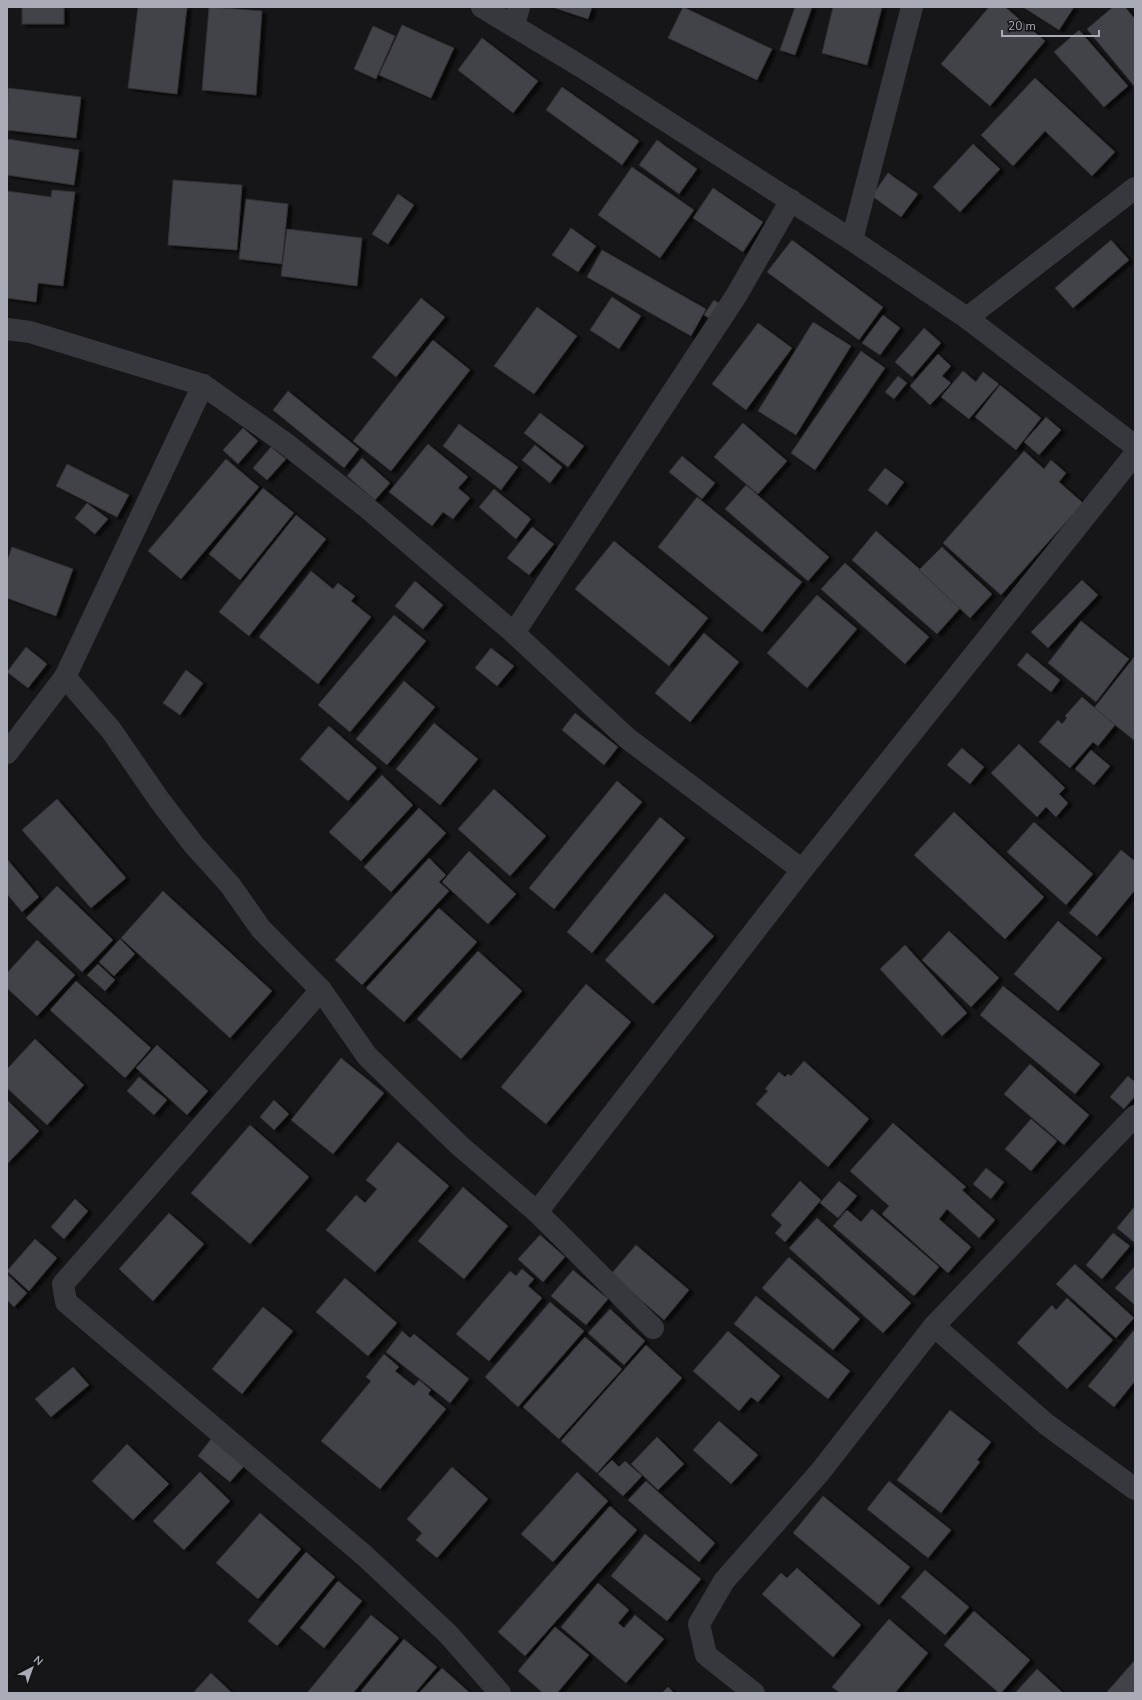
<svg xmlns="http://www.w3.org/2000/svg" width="1142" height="1700" viewBox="0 0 1142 1700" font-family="'Nunito Sans',sans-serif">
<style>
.building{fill:#434348;stroke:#313034;filter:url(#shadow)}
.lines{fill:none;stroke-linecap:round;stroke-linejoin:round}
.minor{stroke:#37383d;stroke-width:22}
</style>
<defs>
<filter id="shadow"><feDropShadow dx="4.5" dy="2.5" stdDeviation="1" flood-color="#0009"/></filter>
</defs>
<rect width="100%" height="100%" fill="#161618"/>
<g class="building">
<rect x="22" y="7" width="42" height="17"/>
<path d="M138,7H187L177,94L128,88Z"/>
<path d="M209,7L262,11L256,95L202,90Z"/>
<path d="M552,7H592L588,19Z"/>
<path d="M683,7L772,49L757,80L668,38Z"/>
<path d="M795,7H812L795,55L780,50Z"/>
<path d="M833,7H882L867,65L822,53Z"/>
<path d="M989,7H1005L1045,41L990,106L941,64Z"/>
<path d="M1023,7H1074L1059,30Z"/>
<path d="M1113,7H1125L1135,19V87L1087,29Z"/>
<path d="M402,25L454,48L431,98L379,75Z"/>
<path d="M373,26L395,36L376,79L354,69Z"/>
<path d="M1079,30L1128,86L1104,107L1054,52Z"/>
<path d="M482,38L538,81L513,113L458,70Z"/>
<path d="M1035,78L1115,152L1092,176L1045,131L1013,166L981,135Z"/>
<path d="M562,87L639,141L622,165L546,110Z"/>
<path d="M8,88L81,97L76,138L7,130Z"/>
<path d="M7,139L79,150L74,185L7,175Z"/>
<path d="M657,140L697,169L679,194L639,165Z"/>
<path d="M973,144L1000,169L960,212L933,187Z"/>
<path d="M632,167L694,210L660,258L598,215Z"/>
<path d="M888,173L918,194L901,217L872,196Z"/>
<path d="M173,180L242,185L237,250L168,245Z"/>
<path d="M713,188L763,222L743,252L693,218Z"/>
<path d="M52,190L75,192L63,286L38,283L36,302L7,298V191L51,197Z"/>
<path d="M398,194L414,205L388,244L372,234Z"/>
<path d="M246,199L288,204L282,264L239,259Z"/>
<path d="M571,228L596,246L578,272L552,255Z"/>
<path d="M287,229L362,238L357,286L281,276Z"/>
<path d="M792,240L883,307L859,340L767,272Z"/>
<path d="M1111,240L1129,260L1073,308L1055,288Z"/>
<path d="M602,250L706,309L691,336L587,277Z"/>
<path d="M612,297L641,316L619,349L590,330Z"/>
<path d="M421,298L445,317L396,377L372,357Z"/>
<path d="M714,300L725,308L715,322L704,315Z"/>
<path d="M537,307L577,336L534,394L494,366Z"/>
<path d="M883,315L900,328L880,355L862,343Z"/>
<path d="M813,322L851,346L796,435L758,411Z"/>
<path d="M758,323L792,348L746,410L712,384Z"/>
<path d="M924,328L941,343L912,377L895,362Z"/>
<path d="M433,340L470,370L391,471L353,441Z"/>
<path d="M861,351L885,368L815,470L791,453Z"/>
<path d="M938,354L951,366L942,376L951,383L930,405L910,386Z"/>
<path d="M963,371L976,382L983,372L999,384L969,419L941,397Z"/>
<path d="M898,376L907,383L894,399L885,392Z"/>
<path d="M1000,385L1041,418L1016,450L975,417Z"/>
<path d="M288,391L359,449L344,468L273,410Z"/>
<path d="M540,413L584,446L568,467L524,433Z"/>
<path d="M1046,417L1061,430L1039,455L1024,442Z"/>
<path d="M743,423L787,461L758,494L714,457Z"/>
<path d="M459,424L518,467L501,490L443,446Z"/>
<path d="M243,428L258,441L238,464L223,450Z"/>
<path d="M428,444L468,477L458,488L470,498L453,519L443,512L432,526L389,492Z"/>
<path d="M535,445L562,467L550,483L522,460Z"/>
<path d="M271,447L286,459L267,480L253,468Z"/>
<path d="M1024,451L1044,469L1051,460L1066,473L1059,482L1083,503L1001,595L943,543Z"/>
<path d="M682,456L715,483L702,499L669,472Z"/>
<path d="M362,458L390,483L375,500L347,476Z"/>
<path d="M226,459L259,487L181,579L148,551Z"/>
<path d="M67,464L129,495L117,517L56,486Z"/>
<path d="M885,468L904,482L887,505L868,490Z"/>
<path d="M746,485L829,557L808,581L725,509Z"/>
<path d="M263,488L294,513L240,580L209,554Z"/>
<path d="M494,489L531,519L516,539L479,507Z"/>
<path d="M697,497L802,582L762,632L658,547Z"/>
<path d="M87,503L108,519L95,534L75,518Z"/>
<path d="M296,515L326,539L249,636L219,612Z"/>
<path d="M532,527L554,544L529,575L507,558Z"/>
<path d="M876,531L962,606L937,634L852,560Z"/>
<path d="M614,541L708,618L669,666L575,589Z"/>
<path d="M12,547L73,569L56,616L7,598V562Z"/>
<path d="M942,547L992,594L970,618L919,570Z"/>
<path d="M845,563L929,637L905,664L821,589Z"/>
<path d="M311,571L333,589L338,583L355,596L351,601L371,617L318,684L259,637Z"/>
<path d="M1082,580L1098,595L1048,648L1031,632Z"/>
<path d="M415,581L443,605L423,629L395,606Z"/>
<path d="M817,595L857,629L807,688L767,653Z"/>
<path d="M394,615L426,641L350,732L318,705Z"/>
<path d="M1081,621L1129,659L1096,702L1048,663Z"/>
<path d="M704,633L739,662L690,722L655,693Z"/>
<path d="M26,647L47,664L28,688L7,672Z"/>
<path d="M491,648L514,666L497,686L475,668Z"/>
<path d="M1027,653L1060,680L1051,692L1017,665Z"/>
<path d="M1135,656V741L1094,708Z"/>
<path d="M186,670L203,683L180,715L163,703Z"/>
<path d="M404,681L435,707L387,765L356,739Z"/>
<path d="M1082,697L1115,725L1098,746L1093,742L1070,768L1039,742L1058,720L1062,724L1067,718L1065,716Z"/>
<path d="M575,713L618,747L604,765L562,730Z"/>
<path d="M434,723L478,759L440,805L396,769Z"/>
<path d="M329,726L377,768L348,801L300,759Z"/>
<path d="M1019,744L1065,788L1059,794L1068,803L1056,817L1046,807L1037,817L991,773Z"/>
<path d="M962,748L984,767L970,784L947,765Z"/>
<path d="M1091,750L1110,766L1094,785L1075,769Z"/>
<path d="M382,775L413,805L361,861L329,832Z"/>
<path d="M617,781L642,802L554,909L529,888Z"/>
<path d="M494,789L546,836L510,876L458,829Z"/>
<path d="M57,799L126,878L91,908L22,830Z"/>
<path d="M419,808L446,833L391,892L364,867Z"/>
<path d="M954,812L1044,897L1005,939L914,855Z"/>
<path d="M660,817L685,838L592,953L567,932Z"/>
<path d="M1034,822L1093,874L1066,905L1007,852Z"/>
<path d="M1121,850L1135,861V890L1097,936L1069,913Z"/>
<path d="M469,851L516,894L488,924L442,882Z"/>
<path d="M429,858L446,875L439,882L449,891L362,985L335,960Z"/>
<path d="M7,859L39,897L22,912L7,894Z"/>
<path d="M57,886L113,940L82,972L26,918Z"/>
<path d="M163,891L272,991L230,1038L121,938Z"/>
<path d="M665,893L714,936L653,1004L605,960Z"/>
<path d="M439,908L477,942L404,1022L366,988Z"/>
<path d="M1058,921L1102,958L1058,1011L1014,974Z"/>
<path d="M949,931L999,978L971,1007L922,960Z"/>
<path d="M120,939L135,954L114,976L99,962Z"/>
<path d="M37,940L75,975L37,1016L7,988V973Z"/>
<path d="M905,945L967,1013L942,1036L880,969Z"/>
<path d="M478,951L522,991L461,1059L417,1019Z"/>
<path d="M98,964L115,980L105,991L87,975Z"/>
<path d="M76,981L151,1048L125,1078L50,1010Z"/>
<path d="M586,984L631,1022L546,1124L501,1087Z"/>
<path d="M1003,986L1100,1064L1075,1094L980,1015Z"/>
<path d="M35,1039L84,1085L47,1125L7,1088V1069Z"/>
<path d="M157,1045L208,1091L187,1115L136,1068Z"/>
<path d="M341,1058L384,1093L333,1154L291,1120Z"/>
<path d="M804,1061L869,1119L828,1167L756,1104L768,1091L765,1089L779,1072L785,1077L788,1074L791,1076Z"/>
<path d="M1030,1064L1089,1115L1064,1145L1004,1094Z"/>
<path d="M1128,1076L1135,1082V1096L1124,1109L1110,1097Z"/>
<path d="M139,1077L167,1100L154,1115L127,1091Z"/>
<path d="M7,1100L39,1131L7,1164Z"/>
<path d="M274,1100L289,1114L274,1130L260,1117Z"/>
<path d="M1031,1119L1057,1141L1031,1171L1005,1149Z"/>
<path d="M893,1123L966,1187L962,1190L995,1220L979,1238L947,1209L939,1219L971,1247L948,1273L882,1214L889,1206L850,1171Z"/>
<path d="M250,1125L309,1177L250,1244L191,1193Z"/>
<path d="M398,1142L449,1186L375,1272L326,1230L356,1195L365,1203L377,1189L366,1180Z"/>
<path d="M986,1168L1004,1182L991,1199L973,1184Z"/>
<path d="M800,1181L821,1200L785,1242L775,1233L782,1225L771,1215Z"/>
<path d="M839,1181L857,1196L838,1218L820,1203Z"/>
<path d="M463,1187L508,1226L464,1279L418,1241Z"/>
<path d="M75,1199L88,1211L64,1239L51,1227Z"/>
<path d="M1135,1206V1243L1117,1228Z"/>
<path d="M872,1209L939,1267L914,1296L833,1226L847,1210L861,1222Z"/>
<path d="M169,1213L204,1244L153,1301L119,1269Z"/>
<path d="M817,1218L911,1303L883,1333L789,1248Z"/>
<path d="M1113,1233L1130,1246L1102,1279L1086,1265Z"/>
<path d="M540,1235L565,1257L543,1282L518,1259Z"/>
<path d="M35,1239L57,1258L29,1291L7,1271Z"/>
<path d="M636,1245L689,1290L664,1320L611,1274Z"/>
<path d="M789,1257L860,1319L833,1350L762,1288Z"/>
<path d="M1075,1264L1134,1318L1116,1338L1056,1284Z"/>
<path d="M1135,1266V1305L1115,1288Z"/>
<path d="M522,1269L534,1279L528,1286L542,1298L489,1361L456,1334L510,1271L516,1276Z"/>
<path d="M573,1270L608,1299L586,1325L551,1296Z"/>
<path d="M8,1275L27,1293L14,1307L7,1300Z"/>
<path d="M345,1278L397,1323L368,1356L316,1312Z"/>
<path d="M756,1296L850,1371L828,1399L734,1324Z"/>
<path d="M1067,1298L1113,1340L1067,1389L1017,1343L1052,1305L1056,1310Z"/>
<path d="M550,1302L584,1331L518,1407L485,1377Z"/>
<path d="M263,1307L293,1331L242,1394L212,1369Z"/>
<path d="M610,1309L645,1341L624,1365L588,1333Z"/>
<path d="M1135,1329V1381L1114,1407L1088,1386Z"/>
<path d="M402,1331L410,1338L414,1334L469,1379L450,1403L386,1352Z"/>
<path d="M728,1331L780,1376L758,1402L751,1397L739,1411L693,1371Z"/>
<path d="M585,1337L622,1369L559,1439L523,1407Z"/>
<path d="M646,1345L682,1378L597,1473L561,1441Z"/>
<path d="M384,1354L399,1367L395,1371L414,1386L419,1380L431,1390L428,1394L446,1409L380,1489L321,1441L371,1381L366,1377Z"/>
<path d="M73,1367L89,1385L51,1417L35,1399Z"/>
<path d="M950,1410L991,1442L977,1460L980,1462L941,1513L897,1480Z"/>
<path d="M719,1421L758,1455L731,1484L693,1450Z"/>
<path d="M657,1437L684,1464L658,1490L631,1464Z"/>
<path d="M211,1439L244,1466L230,1482L198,1456Z"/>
<path d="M127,1444L169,1484L133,1520L92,1481Z"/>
<path d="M612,1460L619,1467L625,1461L642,1476L623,1496L598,1474Z"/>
<path d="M452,1467L488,1499L437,1558L416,1540L422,1533L407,1519Z"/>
<path d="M200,1472L230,1501L184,1550L153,1521Z"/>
<path d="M577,1472L608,1501L553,1562L521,1534Z"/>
<path d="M646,1481L715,1543L699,1562L628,1500Z"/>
<path d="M889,1481L951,1530L928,1558L867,1509Z"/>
<path d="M823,1496L910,1567L879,1605L793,1533Z"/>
<path d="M610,1506L637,1530L525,1656L498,1632Z"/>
<path d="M260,1513L301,1549L258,1599L216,1563Z"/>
<path d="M645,1534L701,1579L667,1621L611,1576Z"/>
<path d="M306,1552L335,1577L277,1646L248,1621Z"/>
<path d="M797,1568L861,1625L833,1657L762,1594L781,1573L787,1578Z"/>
<path d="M925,1570L969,1607L945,1635L901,1597Z"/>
<path d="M338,1581L362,1601L324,1648L300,1628Z"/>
<path d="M598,1583L629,1610L618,1623L624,1628L635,1615L664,1639L626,1683L561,1627Z"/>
<path d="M974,1611L1030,1660L1001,1693H999L944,1645Z"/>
<path d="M371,1615L399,1638L353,1693H307Z"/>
<path d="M889,1619L928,1653L895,1693H840L832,1687Z"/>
<path d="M555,1627L589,1655L557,1693H543L518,1671Z"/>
<path d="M404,1639L437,1667L415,1693H363L361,1691Z"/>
<path d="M1135,1660V1693H1106Z"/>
<path d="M442,1668L470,1693H419Z"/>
<path d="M1037,1669L1063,1693H1015Z"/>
<path d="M211,1673L232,1693H193Z"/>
<path d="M668,1687L674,1693H662Z"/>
</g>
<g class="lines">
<g class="minor">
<path d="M482,7L582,67L852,240L967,318L1135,446"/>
<path d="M514,25L519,7"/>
<path d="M852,240L912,7"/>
<path d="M967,318L1135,188"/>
<path d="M7,329L30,332L203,385L285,443L365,506L514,633L627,738L802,870"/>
<path d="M514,633L736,296L791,200"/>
<path d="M65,677L111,730L160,801L194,845L230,885L261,929L321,990L367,1056L460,1146L537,1212L653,1328"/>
<path d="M7,753L65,677L203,385"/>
<path d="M321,990L63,1284L66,1302L365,1556L448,1634L500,1693"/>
<path d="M537,1212L802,870L1135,454"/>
<path d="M934,1326L1046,1424L1135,1489"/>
<path d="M754,1693L706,1655L699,1624L724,1581L820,1472L934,1326L1135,1116"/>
</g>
</g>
<rect width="1142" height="1700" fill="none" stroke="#a9acb7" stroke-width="16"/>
<g transform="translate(32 1668) rotate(41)" stroke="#111113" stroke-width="3" paint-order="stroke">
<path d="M0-3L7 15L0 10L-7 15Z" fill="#a9acb7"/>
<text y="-6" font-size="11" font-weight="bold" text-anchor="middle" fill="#a9acb7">N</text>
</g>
<path d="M1002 30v6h97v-6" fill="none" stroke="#a9acb7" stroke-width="2"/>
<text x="1008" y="30" font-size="12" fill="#a9acb7" stroke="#111113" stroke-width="3" paint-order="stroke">20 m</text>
</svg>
